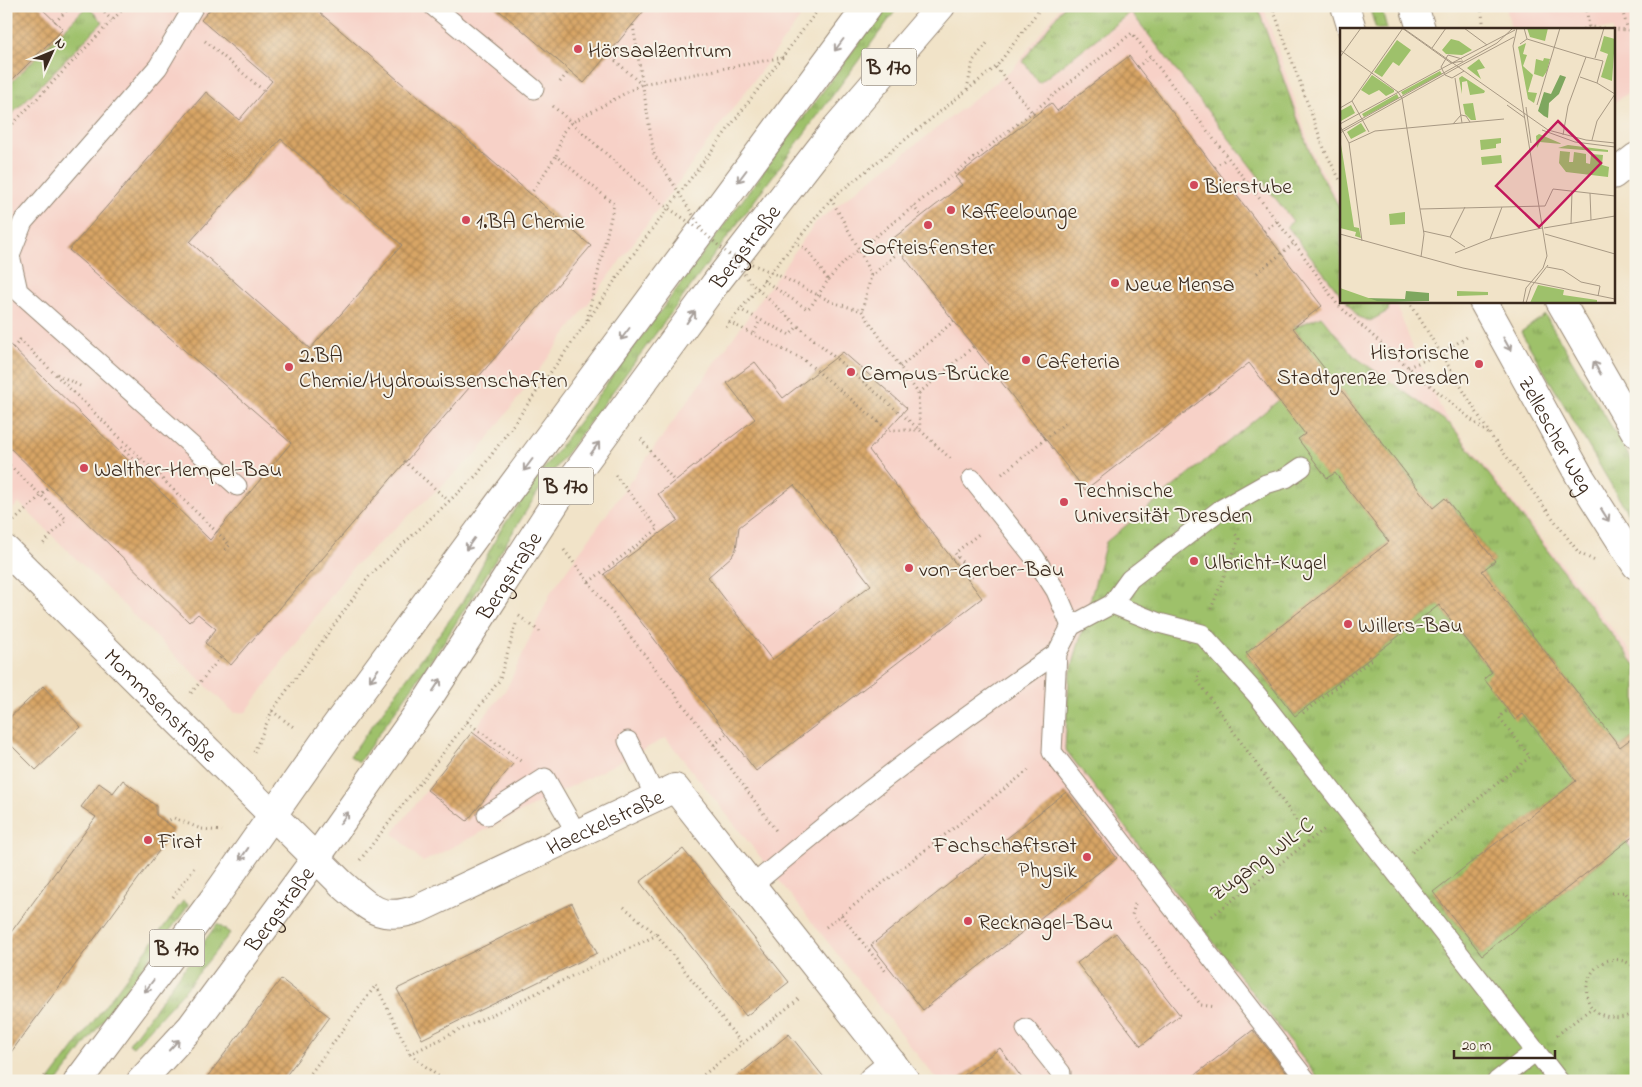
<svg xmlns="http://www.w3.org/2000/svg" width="1642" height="1087" viewBox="0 0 1642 1087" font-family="'Indie Flower',sans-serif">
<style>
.built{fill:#f7d1c7}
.grass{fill:url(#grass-tufts);stroke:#6c7644}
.building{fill:url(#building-cross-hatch);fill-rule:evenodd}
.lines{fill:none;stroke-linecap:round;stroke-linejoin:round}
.lane-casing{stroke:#968673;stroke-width:21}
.street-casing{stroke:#968673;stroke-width:30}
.secondary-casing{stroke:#968673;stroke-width:30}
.primary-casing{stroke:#968673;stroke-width:30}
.path{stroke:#968673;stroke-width:3;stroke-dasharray:1 4;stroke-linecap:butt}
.lane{stroke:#fff;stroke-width:19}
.street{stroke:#fff;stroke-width:28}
.secondary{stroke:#fff;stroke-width:28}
.primary{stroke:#fff;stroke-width:28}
.path-bridge{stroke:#968673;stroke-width:3;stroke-dasharray:1 4;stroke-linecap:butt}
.oneway{stroke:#a79f9a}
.poi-dot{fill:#d1495b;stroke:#f7f3e8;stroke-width:2}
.labels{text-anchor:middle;stroke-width:4;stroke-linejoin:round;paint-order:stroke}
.shield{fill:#f7f3e8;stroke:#73665b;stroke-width:1}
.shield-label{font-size:21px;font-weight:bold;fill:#3b2a1e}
.poi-label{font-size:22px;fill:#3b2a1e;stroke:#f7f3e8;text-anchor:start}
.street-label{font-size:22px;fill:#3b2a1e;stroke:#f7f3e8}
.inset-road{fill:none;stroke:#a89984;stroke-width:1}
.view{fill:#c2185b;fill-opacity:0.15;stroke:#c2185b;stroke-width:2.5}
.inset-edge{fill:none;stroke:#3b2a1e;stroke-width:2.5}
</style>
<defs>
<pattern id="grass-tufts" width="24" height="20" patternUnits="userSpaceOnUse" patternTransform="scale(1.25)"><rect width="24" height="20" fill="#9ec16b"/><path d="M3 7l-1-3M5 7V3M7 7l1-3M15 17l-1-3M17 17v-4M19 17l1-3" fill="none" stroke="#829d57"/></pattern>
<pattern id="building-cross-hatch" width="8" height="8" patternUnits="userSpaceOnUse" patternTransform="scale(1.25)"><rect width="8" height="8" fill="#d8a565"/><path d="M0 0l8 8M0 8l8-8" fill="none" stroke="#b08753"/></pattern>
</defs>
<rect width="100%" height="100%" fill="#f7f3e8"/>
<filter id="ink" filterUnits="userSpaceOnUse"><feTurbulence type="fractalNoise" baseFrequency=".02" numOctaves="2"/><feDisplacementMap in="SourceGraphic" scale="10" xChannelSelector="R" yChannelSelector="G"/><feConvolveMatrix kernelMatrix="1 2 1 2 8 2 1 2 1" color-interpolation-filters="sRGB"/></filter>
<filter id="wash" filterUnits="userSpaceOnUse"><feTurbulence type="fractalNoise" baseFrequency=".0096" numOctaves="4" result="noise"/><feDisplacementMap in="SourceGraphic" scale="20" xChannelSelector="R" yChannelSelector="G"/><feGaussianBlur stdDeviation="1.12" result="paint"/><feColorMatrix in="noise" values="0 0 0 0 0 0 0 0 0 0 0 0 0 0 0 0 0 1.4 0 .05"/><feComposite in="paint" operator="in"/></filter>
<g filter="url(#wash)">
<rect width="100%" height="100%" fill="#f1e3c8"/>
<g class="built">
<path d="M6,6H809L478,452L350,570L246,712L234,713L19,503L6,515Z"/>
<path d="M1061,6H1263L1314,157L1341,204V301H1395L1418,361L1443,412L1636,659V1081H938L666,738L423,862L393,833L507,688L551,592L816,222L1013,69Z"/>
<path d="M1506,6H1636V88L1613,103V29H1511Z"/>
</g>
<g class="grass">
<path d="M87,6L103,22L6,120V88Z"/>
<path d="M886,6H899L538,492L442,645L359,762L350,756L462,603L500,531L543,470Z"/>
<path d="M1064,6H1257L1313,161L1341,210V295L1287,226L1293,221L1131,12L1039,83L1023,61Z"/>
<path d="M1369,6H1381L1387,29H1376Z"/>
<path d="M1346,301H1389L1388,311L1370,321L1358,317Z"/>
<path d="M1545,315L1636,468V527L1521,332Z"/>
<path d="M1321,316L1354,356L1451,425L1636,666V742L1632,738L1620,747L1482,571L1495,561L1446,498L1433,508L1293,328Z"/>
<path d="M1279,400L1389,542L1246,654L1295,716L1439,605L1576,781L1433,893L1482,955L1626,842L1636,854V1081H1320L1065,749L1069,679L1106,542Z"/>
<path d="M183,901L189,905L58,1081H49Z"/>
<path d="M217,924L230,933L186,989L133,1047L129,1044Z"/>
</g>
<g id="blocks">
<g class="building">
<path d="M6,6H39L63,29L6,86Z"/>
<path d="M213,6H312L591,246L231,665L205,643L216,629L198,614L189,622L6,444V341L210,540L291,443L69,250L206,92L239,120L272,81L201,20ZM281,139L402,245L310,349L190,242Z"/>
<path d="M494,6H648L584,83Z"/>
<path d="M1129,56L1322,306L1293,328L1433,508L1445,498L1469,528L1495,561L1482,571L1620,747L1636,735V834L1482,955L1433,892L1576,781L1523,714L1515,720L1499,698L1484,679L1492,672L1439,605L1295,716L1246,653L1389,542L1335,473L1327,478L1298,439L1305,434L1249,363L1085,490L891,240L962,185L955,177L979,159L1051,103L1057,111Z"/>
<path d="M843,352L907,408L869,450L982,598L756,771L604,574L678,520L658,494L755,419L727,383L755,362L783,398ZM794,485L871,585L772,660L708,577L732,556L736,549L739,527Z"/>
<path d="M43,686L81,727L36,770L6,740V721Z"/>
<path d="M472,732L513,764L467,821L427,790Z"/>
<path d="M123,780L156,806V815L175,829L6,1059V939L96,817L81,807L99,783L113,793Z"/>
<path d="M1066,792L1117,858L923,1010L871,945Z"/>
<path d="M683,849L789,982L746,1016L640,882Z"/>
<path d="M572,903L597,953L422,1039L397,989Z"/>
<path d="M1116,933L1180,1015L1141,1046L1077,963Z"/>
<path d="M281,979L330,1017L282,1081H204Z"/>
<path d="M1253,1030L1293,1081H1187Z"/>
<path d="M789,1034L827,1081H731Z"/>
<path d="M1000,1048L1024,1081H956Z"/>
</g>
</g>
</g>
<g filter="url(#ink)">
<use href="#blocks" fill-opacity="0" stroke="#968673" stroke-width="1"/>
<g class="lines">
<defs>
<g id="lane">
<path d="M194,6L158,67L23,222L10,255L18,291L237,486"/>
<path d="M433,6L534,89"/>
<path d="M972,479L1035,558L1056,591L1071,626"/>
<path d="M1112,604L1130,579L1220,510L1266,484L1286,478L1302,467"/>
<path d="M628,741L656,798"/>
<path d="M487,815L545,778L577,834"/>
<path d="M753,885C850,803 952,725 1057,653"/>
<path d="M1026,1029L1061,1073L1060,1081"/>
<path d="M1307,1081L1052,752L1057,653L1071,626L1112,604L1159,623L1202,634L1257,695L1559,1081"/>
<path d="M1497,1081L1536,1051"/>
</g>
<g id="street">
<path d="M1613,175L1636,157"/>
<path id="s1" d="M6,550L342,884C370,908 379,922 418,909L675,788L906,1081"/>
<path d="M872,1081L893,1064"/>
</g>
<g id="secondary">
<path d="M1345,6L1352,29"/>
<path d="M1414,6L1421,29"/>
<path id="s2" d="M1483,301L1579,475L1636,565"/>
<path d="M1560,301L1636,433"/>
</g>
<g id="primary">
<path d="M78,1081L213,900L331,732L498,505L868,6"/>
<path id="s3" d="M141,1081L191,1027L316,858L428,699L561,494L715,284L836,128L941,6"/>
</g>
</defs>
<use href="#lane" class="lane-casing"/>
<use href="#street" class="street-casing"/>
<use href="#secondary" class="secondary-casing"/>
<use href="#primary" class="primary-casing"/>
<g class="path">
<path d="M97,6L112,20"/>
<path d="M1272,6L1325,151L1341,182"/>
<path d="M1481,6L1484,29"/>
<path d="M1586,6L1589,27"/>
<path d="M55,22L71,6"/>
<path d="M633,25L654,155L671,180"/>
<path d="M1583,29L1589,27L1628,30L1621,6"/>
<path d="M205,41L264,91"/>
<path d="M608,54L641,84"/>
<path d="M996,67L1035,116"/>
<path d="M1137,67L1150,57"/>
<path d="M560,82L569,71"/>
<path d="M967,89L973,61L988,42"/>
<path d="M553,106L661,203"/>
<path d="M6,131L126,6"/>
<path d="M1215,167L1227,158"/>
<path d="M530,195L556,156"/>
<path d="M831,199L859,249L871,276L862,311"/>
<path d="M913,206L921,216"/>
<path d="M1264,231L1277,221"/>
<path d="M1257,273L1294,243"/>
<path d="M871,276L900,251"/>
<path d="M784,278L832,302L862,311L918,393L920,429"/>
<path d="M763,280L807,309L811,306L828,280L809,252L795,241"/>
<path d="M828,280L846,260L1132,33L1303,255L1337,304L1408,367L1491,436"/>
<path d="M1409,301L1491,436L1579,553L1595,561"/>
<path d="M739,309L790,335L798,326L920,430L953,461"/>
<path d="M587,320L614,204L556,156L563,132L571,123L642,84L784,57"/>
<path d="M729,322L804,360L888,430H919"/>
<path d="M726,327L831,199L996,67L1042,6"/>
<path d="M754,333L760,320"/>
<path d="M13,348L20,340L230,545L223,552"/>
<path d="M900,367L954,321"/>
<path d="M1408,367L1440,354L1467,337"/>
<path d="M57,374L82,387"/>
<path d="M919,393L974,346"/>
<path d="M641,439L675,482"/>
<path d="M121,447L136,462L141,457"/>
<path d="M404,461L449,501"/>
<path d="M6,462L66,519L43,544"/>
<path d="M1002,474L1066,422"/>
<path d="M14,521L50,487"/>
<path d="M564,550L714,745L777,832"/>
<path d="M958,557L973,576L965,581"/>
<path d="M953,561L958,557L955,553L980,533"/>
<path d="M589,582L658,529L615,475"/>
<path d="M1211,609L1239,539L1234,532"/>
<path d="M519,616L542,633"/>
<path d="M1199,671L1198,681L1310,840"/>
<path d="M191,693L221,657"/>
<path d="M272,711L296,729"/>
<path d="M1303,713L1371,660L1366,654"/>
<path d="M467,722L522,762"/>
<path d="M714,745L728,733"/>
<path d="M254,752L272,711L370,575L477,475L586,323L629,260L821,6"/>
<path d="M165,822L174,818L201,829L222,831"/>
<path d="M1412,852L1530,757L1499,717L1508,710"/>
<path d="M360,860L499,681L516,624"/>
<path d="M1612,893L1625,892L1636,908"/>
<path d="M173,897L194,868"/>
<path d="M1135,904L1132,915L1201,1005L1216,1007"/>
<path d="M624,907L657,935"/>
<path d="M841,915L887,973"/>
<path d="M1212,916L1326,828"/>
<path d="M826,927L1030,769"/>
<path d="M1636,968C1592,934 1564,1012 1611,1017C1620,1019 1629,1017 1636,1010"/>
<path d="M1557,1035L1592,1008"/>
<path d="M410,1054L444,1081"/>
<path d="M42,1081L47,1073"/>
<path d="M305,1081L376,985L410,1054L657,935L742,1044"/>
<path d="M696,1081L801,997"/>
</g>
<use href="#lane" class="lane"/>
<use href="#street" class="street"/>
<use href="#secondary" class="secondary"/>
<use href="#primary" class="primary"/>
<g class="path-bridge">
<path d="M671,180L701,228"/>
<path d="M661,203L702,231L727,253L753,285L798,326"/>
<path d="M729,254L784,278"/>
</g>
</g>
<defs><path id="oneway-shaft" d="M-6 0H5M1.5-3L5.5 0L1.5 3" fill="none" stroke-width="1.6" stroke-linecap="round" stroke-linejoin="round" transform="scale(1.25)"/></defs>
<g class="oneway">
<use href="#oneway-shaft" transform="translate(839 45) rotate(127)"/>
<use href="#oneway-shaft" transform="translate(742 176) rotate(127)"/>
<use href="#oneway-shaft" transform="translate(691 317) rotate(-54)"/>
<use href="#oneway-shaft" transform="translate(625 334) rotate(127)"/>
<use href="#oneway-shaft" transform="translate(1507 344) rotate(61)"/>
<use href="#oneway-shaft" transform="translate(1597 368) rotate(-120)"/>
<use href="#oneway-shaft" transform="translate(595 448) rotate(-54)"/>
<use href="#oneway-shaft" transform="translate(528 465) rotate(127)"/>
<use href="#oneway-shaft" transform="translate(1605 515) rotate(58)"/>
<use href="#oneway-shaft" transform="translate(470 544) rotate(126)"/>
<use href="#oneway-shaft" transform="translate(374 675) rotate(126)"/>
<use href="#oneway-shaft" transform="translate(437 685) rotate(-57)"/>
<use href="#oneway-shaft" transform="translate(344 818) rotate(-55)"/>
<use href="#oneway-shaft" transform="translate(244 854) rotate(125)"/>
<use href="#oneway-shaft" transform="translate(149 986) rotate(127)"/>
<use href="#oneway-shaft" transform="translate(174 1045) rotate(-47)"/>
</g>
</g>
<g class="poi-dot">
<circle cx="578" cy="49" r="5"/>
<circle cx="1194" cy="185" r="5"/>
<circle cx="951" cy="210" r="5"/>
<circle cx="466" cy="220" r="5"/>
<circle cx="928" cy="225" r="5"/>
<circle cx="1115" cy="283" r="5"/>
<circle cx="1026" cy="360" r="5"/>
<circle cx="1479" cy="364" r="5"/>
<circle cx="289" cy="367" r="5"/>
<circle cx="851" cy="372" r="5"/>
<circle cx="84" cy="468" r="5"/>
<circle cx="1064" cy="502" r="5"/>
<circle cx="1194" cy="561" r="5"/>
<circle cx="909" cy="568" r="5"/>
<circle cx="1348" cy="624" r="5"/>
<circle cx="148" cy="840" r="5"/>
<circle cx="1087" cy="857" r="5"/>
<circle cx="968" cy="921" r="5"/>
</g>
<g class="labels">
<g class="shield">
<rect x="861.5" y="48.5" width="55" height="37" rx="4"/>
<rect x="538.5" y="467.5" width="55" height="37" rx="4"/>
<rect x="149.5" y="929.5" width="55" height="37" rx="4"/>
</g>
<g class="shield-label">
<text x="889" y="74">B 170</text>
<text x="566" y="493">B 170</text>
<text x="177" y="955">B 170</text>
</g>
<g class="poi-label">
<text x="588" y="57">Hörsaalzentrum</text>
<text x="1204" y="193">Bierstube</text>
<text x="961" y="218">Kaffeelounge</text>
<text x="476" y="228">1.BA Chemie</text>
<text x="928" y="254" text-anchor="middle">Softeisfenster</text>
<text x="1125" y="291">Neue Mensa</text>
<text x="1469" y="359" text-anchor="end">Historische<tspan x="1469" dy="25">Stadtgrenze Dresden</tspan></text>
<text x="299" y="362">2.BA<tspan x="299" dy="25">Chemie/Hydrowissenschaften</tspan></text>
<text x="1036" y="368">Cafeteria</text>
<text x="861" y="380">Campus-Brücke</text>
<text x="94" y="476">Walther-Hempel-Bau</text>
<text x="1074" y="497">Technische<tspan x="1074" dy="25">Universität Dresden</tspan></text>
<text x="1204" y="569">Ulbricht-Kugel</text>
<text x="919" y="576">von-Gerber-Bau</text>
<text x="1358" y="632">Willers-Bau</text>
<text x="158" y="848">Firat</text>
<text x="1077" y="852" text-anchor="end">Fachschaftsrat<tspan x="1077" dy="25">Physik</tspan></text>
<text x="978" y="929">Recknagel-Bau</text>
</g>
<g class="street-label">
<text dy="8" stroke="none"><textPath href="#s3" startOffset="1031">Bergstraße</textPath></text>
<text dy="8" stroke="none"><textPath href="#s2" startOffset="152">Zellescher Weg</textPath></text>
<text dy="8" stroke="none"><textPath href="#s3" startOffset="626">Bergstraße</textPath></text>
<text dy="8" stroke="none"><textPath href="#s1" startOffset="219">Mommsenstraße</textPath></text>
<text dy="8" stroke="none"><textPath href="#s1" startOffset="766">Haeckelstraße</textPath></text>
<text transform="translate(1261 858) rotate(-37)" y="8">Zugang WIL-C</text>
<text dy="8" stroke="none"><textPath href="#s3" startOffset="221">Bergstraße</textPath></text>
</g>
</g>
<g transform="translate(1340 28)">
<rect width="275" height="275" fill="#f1e3c8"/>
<path d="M187,0H208L205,13L190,9ZM111,11L119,13L132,22L122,27L106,26L102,22ZM57,12L71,22L59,38L53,34L42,49L34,44ZM186,15L183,26L187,27L183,38L193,47L188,64L197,65L194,75L188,71L179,23L178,19ZM139,31L145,40L137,42L141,51L127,40ZM32,47L54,62V64L46,68L39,62L29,67L21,62ZM122,48L145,63L144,65L130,67L127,53L122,54V66L119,50ZM133,75L136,92H131L125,86L123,76ZM199,106L220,115L221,116L200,114L197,120L196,108ZM161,110V115L156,116V120L141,122L140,112ZM228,117L268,122V124L218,120ZM220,123L230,124L229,134H233L234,124L246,126V135L250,136L251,126L263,127L262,137L269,139L268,149L226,144L219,135ZM161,127L162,135L142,137L141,129ZM117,263L148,264V267L117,268Z" fill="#9ec16b"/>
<path d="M220,47L226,49L219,66L209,75L208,90L204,88L198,83L204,64L211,66ZM66,263L89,265V273L10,275L25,270L65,271Z" fill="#7ea75f"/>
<path d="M204,30L210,31L207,43L203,49L194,46L196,31L203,33ZM100,43L102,46L63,67L61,64ZM57,66L59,70L24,89L22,86ZM11,77L15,85L1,93L0,83ZM21,95L26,103L11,111L7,104ZM0,110L14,199L19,200L21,210L15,208L16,204L0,200ZM65,184V196L50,197L49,186ZM0,260L37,273L84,275H0Z" fill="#9ec16b"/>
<path d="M264,8L275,11L272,53L261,49L268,26L260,23ZM198,257L224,262L223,267L257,272V275H190Z" fill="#9ec16b"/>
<path class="inset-road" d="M62,0L111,35L123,33M63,0L208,102L246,112L275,115M124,0L147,17M177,0L173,18L207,228L203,240L186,260L183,275M187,11L246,29M180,16L187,11L184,0M92,20L106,0M0,22L58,64L62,70L84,206L81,229M0,29L21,0M255,30L264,0M122,31L108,27L101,39L105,47L112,50L124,43M112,35L175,2M118,39L174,9M115,50L122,95M257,55L275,66M12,73L29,104M167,77L185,90M197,77L220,0M186,79L191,115M0,80L12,73L63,0M0,96L112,35M113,96L121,87L126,88L130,94M0,98L9,115L22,213M202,102L235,114L275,119M0,103L157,15L173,0M0,105L118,39M223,107L228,78L246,29L263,33L257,55L240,49M252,112L257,93L275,66M9,115L35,103L164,91M250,165L251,192M80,181L205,178L213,161L275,168M231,196L232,163M204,200L275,188M83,203L110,209L125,219M0,206L123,240L275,271M205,206L275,226M110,209L125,179M150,211L162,179M115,225L150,211L202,200M207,239L223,242L241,254L260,258L258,268M186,275L191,259L208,237"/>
<path class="view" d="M218,93L261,135L199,199L156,158Z"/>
<rect width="275" height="275" class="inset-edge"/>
</g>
<rect width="1642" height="1087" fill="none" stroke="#f7f3e8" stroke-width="25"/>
<g transform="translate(52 52) rotate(46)" stroke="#f7f3e8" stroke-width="4" paint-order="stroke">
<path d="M0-4L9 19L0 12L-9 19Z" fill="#3b2a1e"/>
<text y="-8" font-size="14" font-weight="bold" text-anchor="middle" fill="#3b2a1e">N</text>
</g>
<path d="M1454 1050v8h101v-8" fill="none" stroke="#3b2a1e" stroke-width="2.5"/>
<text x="1462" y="1050" font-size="15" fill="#3b2a1e" stroke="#f7f3e8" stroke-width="4" paint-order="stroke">20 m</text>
</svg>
